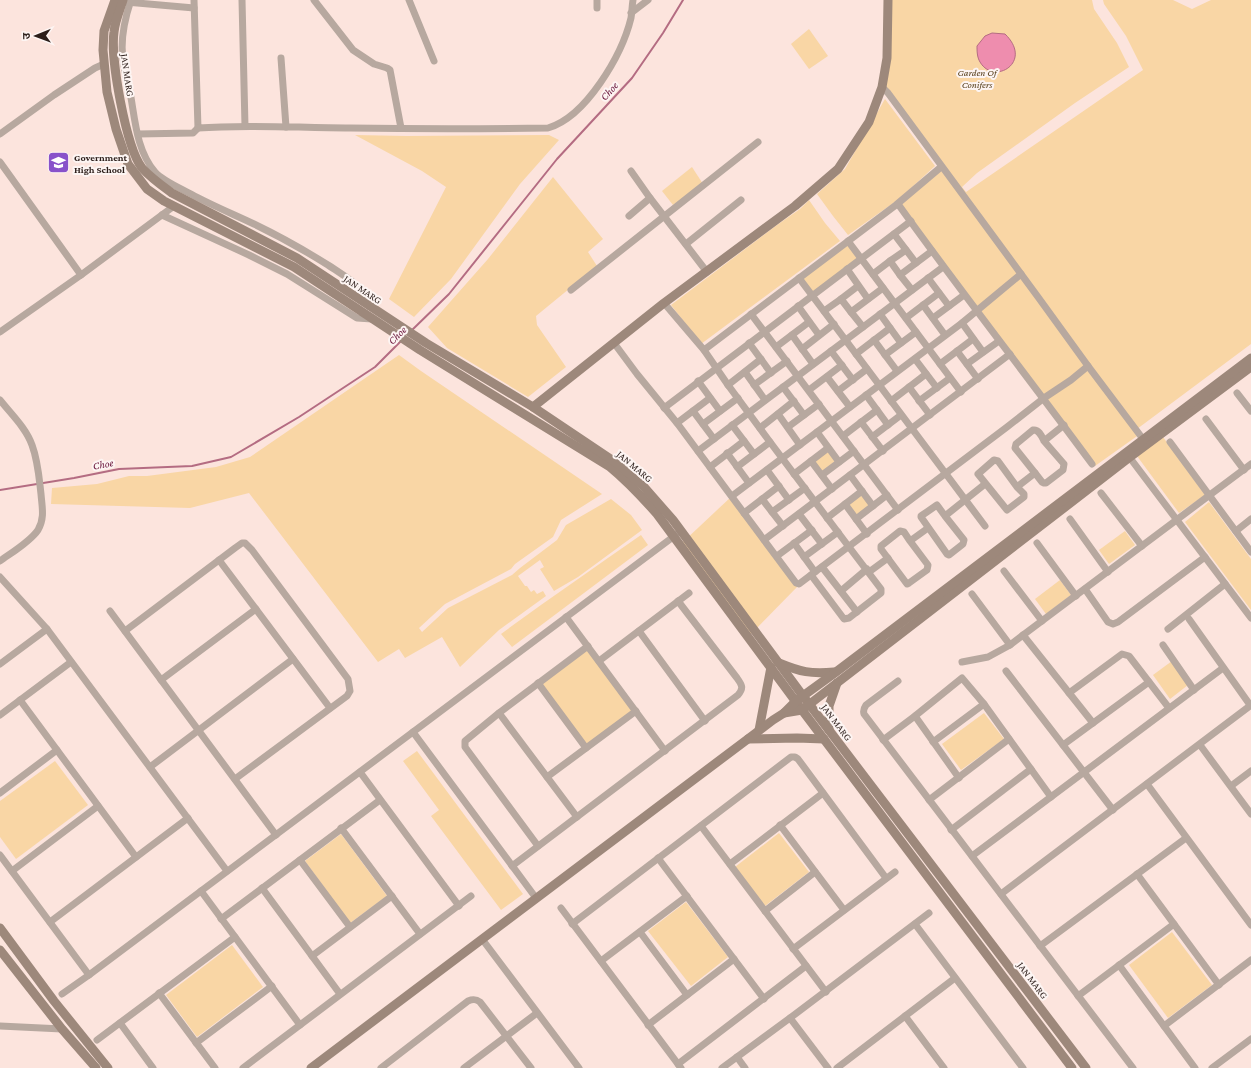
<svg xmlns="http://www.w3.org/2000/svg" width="1251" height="1068" viewBox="0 0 1251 1068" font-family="'Crimson Pro','Noto Sans Devanagari',serif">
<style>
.green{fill:#f9d6a5}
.water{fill:#ee8dae;stroke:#b46c82}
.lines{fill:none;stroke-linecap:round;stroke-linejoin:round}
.stream{stroke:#b46c82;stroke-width:2}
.street{stroke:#b7a89f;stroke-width:7}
.secondary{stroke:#9d887b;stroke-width:9}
.labels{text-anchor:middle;stroke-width:4;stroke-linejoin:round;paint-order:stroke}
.park-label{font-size:10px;font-style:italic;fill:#58401c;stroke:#fdf5f3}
.street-label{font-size:10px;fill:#2c1e1a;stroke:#fdf5f3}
.poi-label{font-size:10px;font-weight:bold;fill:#2c1e1a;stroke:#fdf5f3;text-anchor:start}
.water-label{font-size:11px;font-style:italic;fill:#6a153b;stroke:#fdf5f3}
</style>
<rect width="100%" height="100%" fill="#fce4dd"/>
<g class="green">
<path d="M890,0H1092L1094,9L1117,43L1129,67L1075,103L977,173L962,187L966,192L1143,70L1126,36L1104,4L1103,0H1173L1192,9L1211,0H1251V344L1137,429L1140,434L1095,466L899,202L946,167L883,84Z"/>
<path d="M809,29L828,56L809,69L791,44Z"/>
<path d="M885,99L935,166L899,199L848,235L833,216L817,194L845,169Z"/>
<path d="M355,135L406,136L549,135L559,140L520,184L451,279L414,317L389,299L446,187L422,171Z"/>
<path d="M692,167L703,184L673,205L662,191Z"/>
<path d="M553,177L603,239L588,252L597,266L536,316L537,325L566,367L528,397L447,348L428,327L488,259Z"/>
<path d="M809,200L825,223L840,241L701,344L671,305L777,225L800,209Z"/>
<path d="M848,241L861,259L812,295L799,278Z"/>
<path d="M399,355L421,371L602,494L561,520L553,537L515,564L511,569L445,604L419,628L422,632L448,608L512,575L520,568L557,540L566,525L611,499L631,515L642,530L578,577L554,591L540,569L544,567L540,560L518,576L525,586H527L531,592L534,590L537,594L543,591L546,596L499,630L460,667L442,637L405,658L399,649L378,662L249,493L190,508L51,504L52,488L97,484L129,476H147L216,467L250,457Z"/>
<path d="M1163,437L1205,495L1179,513L1137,456Z"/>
<path d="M827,451L835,461L822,472L814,461Z"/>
<path d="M862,495L870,506L856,516L848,505Z"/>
<path d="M732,496L800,584L751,634L683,542Z"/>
<path d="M1209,502L1251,559V610L1185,522Z"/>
<path d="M1125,531L1135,545L1109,564L1099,550Z"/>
<path d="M641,535L648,545L512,647L501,634C547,600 594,568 641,535Z"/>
<path d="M1060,580L1071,595L1046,614L1035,599Z"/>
<path d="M588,646L636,711L586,748L538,683Z"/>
<path d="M1172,661L1188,685L1170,699L1153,675Z"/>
<path d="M984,713L1004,739L961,770L942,744Z"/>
<path d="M417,751L523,894L501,910L431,816L439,810L403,761Z"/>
<path d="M55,761L88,805L16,859L0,837V801Z"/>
<path d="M779,833L809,872L765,906L735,867Z"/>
<path d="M341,834L387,896L350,923L305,861Z"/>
<path d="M686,902L728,957L691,986L648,931Z"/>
<path d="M1172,932L1212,985L1168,1018L1129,965Z"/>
<path d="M232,945L263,987L197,1037L166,995Z"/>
</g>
<path class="water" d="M992,33L1005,34C1034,62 994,86 980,62C977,57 977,51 977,46L985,36Z"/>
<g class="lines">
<g class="stream">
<path d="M411,331L449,294L557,159L632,78L663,33L683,0"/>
<path d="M0,490L74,478L119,469L192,466L231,457L299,417L375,367L401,341"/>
</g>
<g class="street">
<path d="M131,0C124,21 119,43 124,65C125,74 128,83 130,92C135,118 136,150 155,172C163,181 180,188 191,194C211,205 233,214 254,224C279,236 304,250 328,265C340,273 354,281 364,292C367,296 368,301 369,306"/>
<path d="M194,0L198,128C248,124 299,128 350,128C416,129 482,129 548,128C586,117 622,55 631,18C632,12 632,6 633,0"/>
<path d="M242,0L245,126"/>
<path d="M314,0L353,50L374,64L387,68L390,70L401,128"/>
<path d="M409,0L434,61"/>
<path d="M597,0V8"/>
<path d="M126,2L194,8"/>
<path d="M631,13L648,0"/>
<path d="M281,58L286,127"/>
<path d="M882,87L888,93L1038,297L1088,366L1146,443"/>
<path d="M0,134L54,95L95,68L104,64"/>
<path d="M138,134L193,133L198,128"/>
<path d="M0,162L81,275"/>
<path d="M631,171L650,198L707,272"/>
<path d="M898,204C961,292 1028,377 1092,464"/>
<path d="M162,215L249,255L287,274L357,318L372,319"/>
<path d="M629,216L650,198"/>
<path d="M894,234L916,263"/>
<path d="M848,241L961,392"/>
<path d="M686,244L741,200"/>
<path d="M890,261L906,250"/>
<path d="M847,269L868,299"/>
<path d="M873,274L890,261L900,275L932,251"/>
<path d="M900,275L912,290"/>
<path d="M799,278L985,526"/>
<path d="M928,278L949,306"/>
<path d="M571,290L758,142"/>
<path d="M841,299L858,286"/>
<path d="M664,303L704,350L728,385L770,442L849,547L881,589V593L849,618L844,619L811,575"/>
<path d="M923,305L945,335"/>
<path d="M798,306L819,335"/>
<path d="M824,311L841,299L851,312L883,288"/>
<path d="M851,312L863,327"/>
<path d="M751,314L898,510"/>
<path d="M880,314L901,343"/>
<path d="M906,318L939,293"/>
<path d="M933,318L964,295"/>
<path d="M962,323L983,352"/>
<path d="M0,332L81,275L174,206"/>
<path d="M792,335L813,364"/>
<path d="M874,340L897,371"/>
<path d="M614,343L637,374L677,423L796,583L799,584L1007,427L1044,398L1071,380L1088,366"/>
<path d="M749,343L771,373"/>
<path d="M776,347L809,322"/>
<path d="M802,349L834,324"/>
<path d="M704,350L896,205L941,167"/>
<path d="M831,351L853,380"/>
<path d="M957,351L978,379"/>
<path d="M856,354L890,328"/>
<path d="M885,355L916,332"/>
<path d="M915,359L937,388"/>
<path d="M940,364L973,339"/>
<path d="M967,364L999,341"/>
<path d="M745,372L765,400"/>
<path d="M827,377L850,407"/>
<path d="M698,381L720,411"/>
<path d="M728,385L761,359"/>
<path d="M754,385L787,361"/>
<path d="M783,387L804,415"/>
<path d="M909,387L930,415"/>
<path d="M809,390L842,365"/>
<path d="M838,391L867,369"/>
<path d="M1237,393L1251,411"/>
<path d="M866,395L888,425"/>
<path d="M0,400C11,414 26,428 32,445C38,461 39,477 41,494C42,507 45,518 38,530C30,542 11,553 0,561"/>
<path d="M891,401L926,374"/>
<path d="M919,401L950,378"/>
<path d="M664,408L911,221"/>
<path d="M693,411L714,439"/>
<path d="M778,414L800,445"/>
<path d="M1206,419L1244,470"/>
<path d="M861,422L883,451"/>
<path d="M677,423L710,398"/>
<path d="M703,424L738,398"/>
<path d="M732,425L754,454"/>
<path d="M788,427L819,404"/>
<path d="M760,428L794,401"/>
<path d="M817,432L839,462"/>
<path d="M843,436L877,410"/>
<path d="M872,437L901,415"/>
<path d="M1044,441C1042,437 1039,429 1033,430L1016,444L1015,448L1035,473L1042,482L1044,483H1046L1063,470L1064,464L1044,441L1064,425"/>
<path d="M1170,442L1251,552"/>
<path d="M698,451L943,267"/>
<path d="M727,453L749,483"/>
<path d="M1127,454L1251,618"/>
<path d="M811,461L832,489"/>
<path d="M710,467L744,441"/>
<path d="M737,467L770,442"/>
<path d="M767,470L789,500"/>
<path d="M794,474L828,448"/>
<path d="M822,475L854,451"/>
<path d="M850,475L873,506"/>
<path d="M1017,487L998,461L994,460L978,474L1007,510L1024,497V494L1017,487L1035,473"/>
<path d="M1101,493L1142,546"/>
<path d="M732,496L962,323L1021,274"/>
<path d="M762,499L783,526"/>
<path d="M845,504L867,534"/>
<path d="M772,512L805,488"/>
<path d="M744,513L779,486"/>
<path d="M799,514L822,544"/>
<path d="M945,516L937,505L921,516V517L947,554L949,555L963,544L964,540L945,516L985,484"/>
<path d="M827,518L862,491"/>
<path d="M856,519L887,495"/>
<path d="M1070,519L1108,572"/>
<path d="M1236,531L1251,519"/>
<path d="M764,540L1010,354"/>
<path d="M910,541L904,532L900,531L881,546V549L907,584L909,583L927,570L928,565L910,541L928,528"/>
<path d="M794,543L815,572"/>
<path d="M1037,543L1076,596"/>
<path d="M777,556L812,530"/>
<path d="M804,557L838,532"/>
<path d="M219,560L330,708"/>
<path d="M822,567L857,612"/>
<path d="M1004,571L1042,621"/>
<path d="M869,572L888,558"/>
<path d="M0,577L47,629L227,871"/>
<path d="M1085,589L1108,622L1113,624L1118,622L1205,557"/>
<path d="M841,591L867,569"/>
<path d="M972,594L1010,645"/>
<path d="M110,611L276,835"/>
<path d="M566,617L665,751"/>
<path d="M1189,619L1250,705"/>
<path d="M1168,629L1225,584"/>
<path d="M125,631L235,548L242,543H245L252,550L348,679L350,691L347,696L235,779"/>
<path d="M639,631L705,721"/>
<path d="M1023,635L1093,723"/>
<path d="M1163,645L1194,690"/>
<path d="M599,661L689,593"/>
<path d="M962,662L988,657L1010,645L1251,464"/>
<path d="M0,664L47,629"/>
<path d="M1006,671L1113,810"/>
<path d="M161,680L256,609"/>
<path d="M898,681L866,705C864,708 863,711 864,714L1133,1068"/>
<path d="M538,683L586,748"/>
<path d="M1069,693L1122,654L1129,656L1169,708"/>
<path d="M20,700L136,857"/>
<path d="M499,713L577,817"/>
<path d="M0,715L71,662"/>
<path d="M915,716L959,778"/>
<path d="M413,732L536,898"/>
<path d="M883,740L915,716L962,678L984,704L1051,797"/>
<path d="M933,742L984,704"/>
<path d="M1063,745L1149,682"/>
<path d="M1200,745L1251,814"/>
<path d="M150,767L293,659"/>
<path d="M360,772L459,906"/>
<path d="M547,777L636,711"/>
<path d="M1147,784L1251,925"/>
<path d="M1231,786L1251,771"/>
<path d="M0,793L57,750"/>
<path d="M929,800L1009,739"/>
<path d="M780,825L844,910"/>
<path d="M701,826L826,992"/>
<path d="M341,828L420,934"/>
<path d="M951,830L1031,769"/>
<path d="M538,846L465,747V741L499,713L588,646"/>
<path d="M0,855L89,975"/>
<path d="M972,856L1223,668"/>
<path d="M658,858L764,999"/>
<path d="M300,860L350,927"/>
<path d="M730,864L823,793"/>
<path d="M512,866L738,695C744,688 742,685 737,678L678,601"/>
<path d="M12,871L98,806"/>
<path d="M1137,874L1219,985"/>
<path d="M262,888L340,994"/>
<path d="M201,891L300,1025"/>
<path d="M1001,894L1251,705"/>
<path d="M561,908L681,1068"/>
<path d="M765,911L815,872"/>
<path d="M221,919L380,800"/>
<path d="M50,922L188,818"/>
<path d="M572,924L791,757H795L798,759L886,878"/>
<path d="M915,924L1023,1068"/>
<path d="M640,932L687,995"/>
<path d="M482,939L579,1068"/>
<path d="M1040,946L1186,838"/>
<path d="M793,949L895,872"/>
<path d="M312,956L392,896"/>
<path d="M601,961L687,896"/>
<path d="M1119,965L1195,1068"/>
<path d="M159,993L215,1068"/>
<path d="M62,994L89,975L677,534"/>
<path d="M1078,996L1174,924"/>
<path d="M905,1016L944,1068"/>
<path d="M790,1018L828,1068"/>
<path d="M120,1023L153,1068"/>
<path d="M648,1025L734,959"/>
<path d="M0,1026L62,1029"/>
<path d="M1164,1026L1251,960"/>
<path d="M97,1040L235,937"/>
<path d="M196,1043L272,986"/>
<path d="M737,1057L745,1068"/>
<path d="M678,1064L806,966"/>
<path d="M243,1068L471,896"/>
<path d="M381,1068L468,1001C473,999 476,999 480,1002L531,1068"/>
<path d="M464,1068L537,1013"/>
<path d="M722,1068L790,1018L929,913"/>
<path d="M837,1068L955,978"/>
<path d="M1212,1068L1251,1039"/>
</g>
<g class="secondary">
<path d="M115,0L104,31L103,50L107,92L116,129L128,164L147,189L164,201L294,267L420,350L610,467C627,481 642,497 657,514L802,710L1072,1068"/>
<path d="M123,0C120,10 115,21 114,32C110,58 126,147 142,168C151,178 161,185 172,193L297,258L426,343L533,407L618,464L644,487L673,520L803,696L1086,1068"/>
<path d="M533,407L664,303L795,206L838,169L869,122L882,87L887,58L888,0"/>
<path d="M779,663C801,672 810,674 834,672"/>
<path d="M784,713L802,710L1130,457L1251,367"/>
<path d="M759,730L771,667"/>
<path d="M829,730V706L837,683"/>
<path d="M748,739L797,738L824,739"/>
<path d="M0,928L54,1001L108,1068"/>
<path d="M0,950L62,1029L96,1068"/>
<path d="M311,1068L773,720L784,713L796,701L836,672L1251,358"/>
</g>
</g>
<defs>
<symbol id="school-square" viewBox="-11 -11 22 22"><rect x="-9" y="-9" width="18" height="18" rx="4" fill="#8852ca" stroke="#fdf5f3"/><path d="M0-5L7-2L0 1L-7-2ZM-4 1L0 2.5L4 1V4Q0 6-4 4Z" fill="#fff"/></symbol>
</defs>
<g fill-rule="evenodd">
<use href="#school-square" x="46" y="150" width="25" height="25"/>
</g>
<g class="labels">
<g class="park-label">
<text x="977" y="76">Garden Of<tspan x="977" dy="12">Conifers</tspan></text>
</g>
<g class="street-label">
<text transform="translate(128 75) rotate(82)" y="4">JAN MARG</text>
<text transform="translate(363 289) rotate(34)" y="4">JAN MARG</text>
<text transform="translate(635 466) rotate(40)" y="4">JAN MARG</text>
<text transform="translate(837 722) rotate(53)" y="4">JAN MARG</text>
<text transform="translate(1033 980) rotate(53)" y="4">JAN MARG</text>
</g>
<g class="poi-label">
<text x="74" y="161">Government<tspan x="74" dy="12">High School</tspan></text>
</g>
<g class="water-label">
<text transform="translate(609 91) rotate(-48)" y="4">Choe</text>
<text transform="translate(397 335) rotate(-45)" y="4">Choe</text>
<text transform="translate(103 464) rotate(-10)" y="4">Choe</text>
</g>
</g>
<g transform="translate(36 36) rotate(269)" stroke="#fdf5f3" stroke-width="3" paint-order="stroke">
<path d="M0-3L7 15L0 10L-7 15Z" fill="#2c1e1a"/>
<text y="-6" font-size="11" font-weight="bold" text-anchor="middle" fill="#2c1e1a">उ</text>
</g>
</svg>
